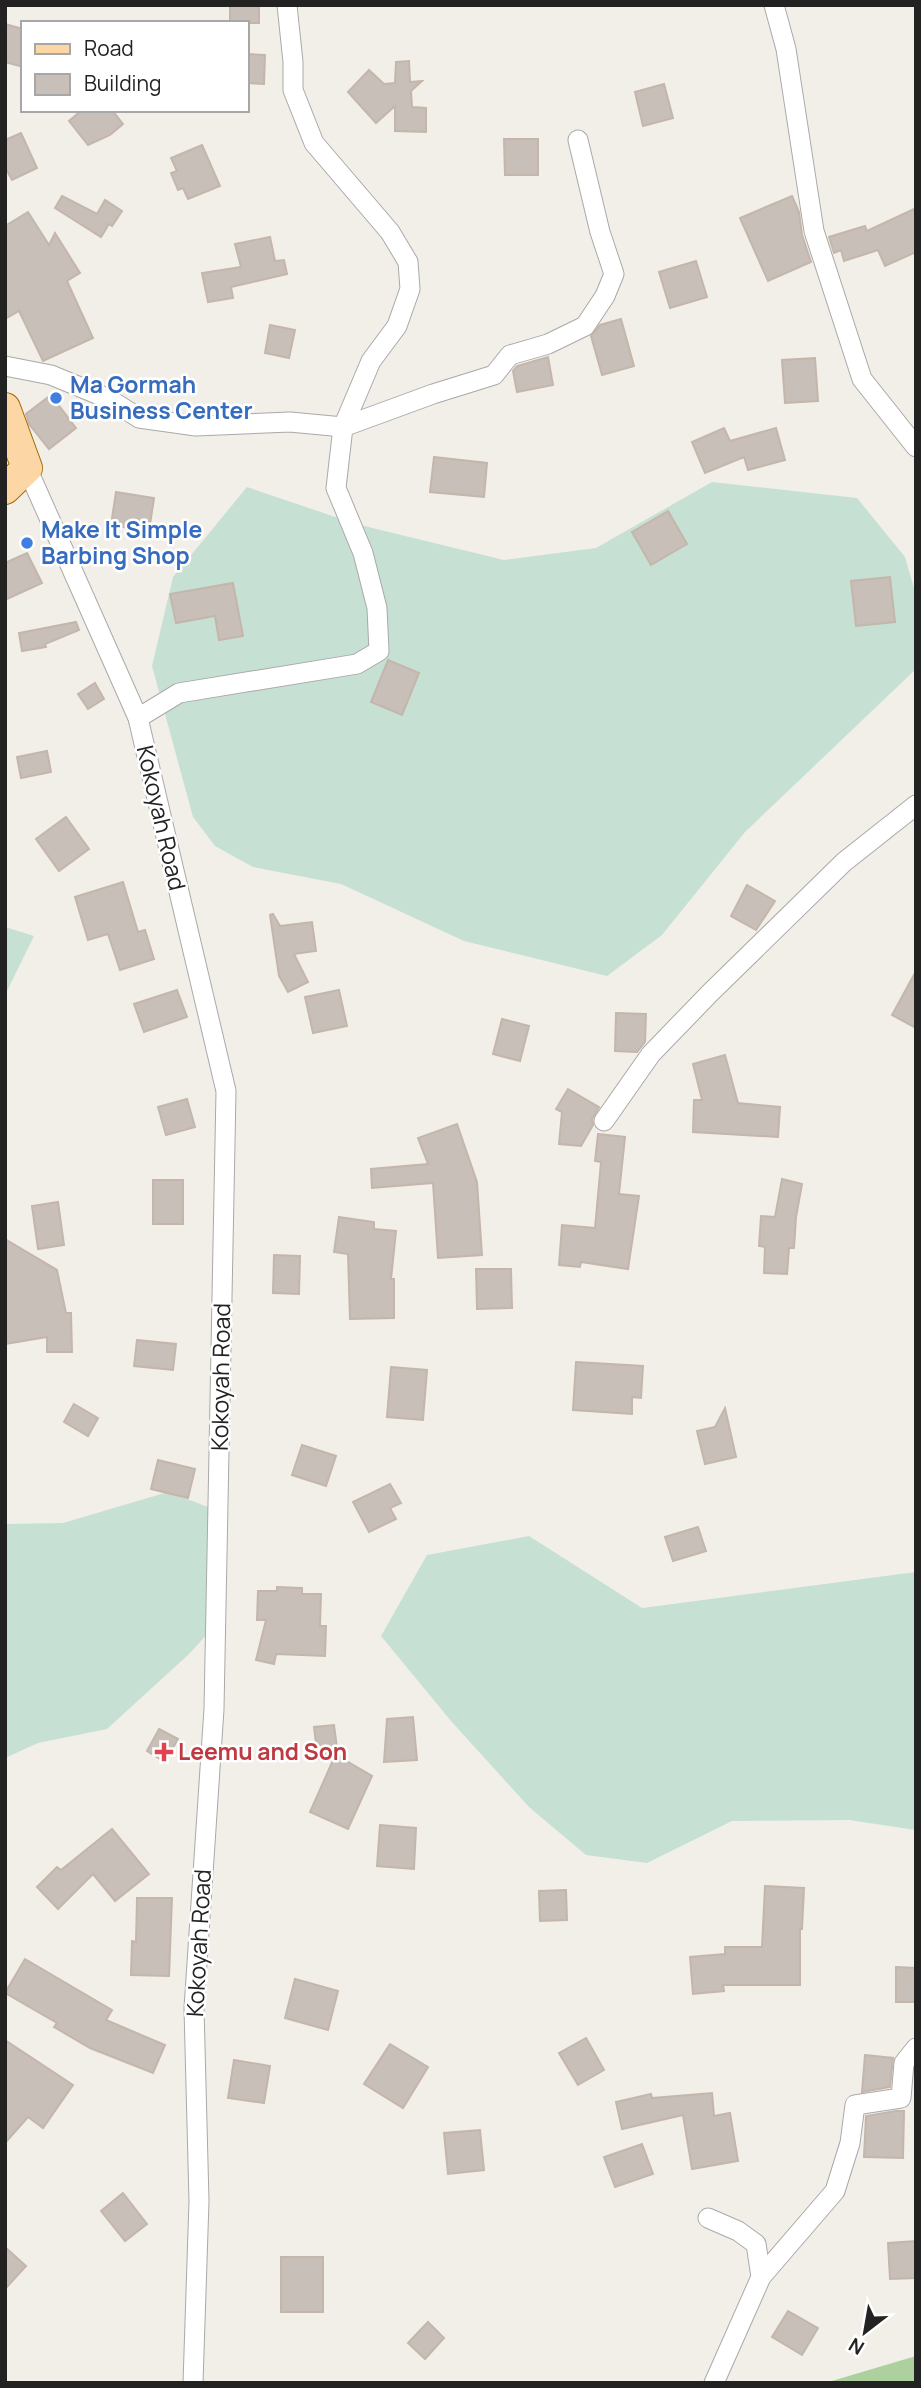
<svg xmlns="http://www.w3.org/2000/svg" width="921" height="2388" viewBox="0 0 921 2388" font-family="Manrope,sans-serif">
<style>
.forest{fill:#add19e}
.wetland{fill:#c6e0d4}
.building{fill:#c7bfb8;stroke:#c4b6ab;stroke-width:2}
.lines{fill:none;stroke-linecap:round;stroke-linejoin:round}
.minor-casing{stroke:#a9a9a9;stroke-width:21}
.primary-casing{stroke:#a06b00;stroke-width:32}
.minor{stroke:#fff;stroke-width:19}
.primary{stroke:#fcd6a4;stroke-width:30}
.shop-dot{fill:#3f7fe0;stroke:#fff;stroke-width:2.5}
.health-dot{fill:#e0444e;stroke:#fff;stroke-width:2.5}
.labels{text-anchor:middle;stroke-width:5;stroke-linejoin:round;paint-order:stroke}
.shop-label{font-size:23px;font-weight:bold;fill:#366cbe;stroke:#fff;text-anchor:start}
.street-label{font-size:23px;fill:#222;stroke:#fff}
.health-label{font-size:23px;font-weight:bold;fill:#be3a42;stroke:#fff;text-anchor:start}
</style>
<rect width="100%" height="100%" fill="#f2efe9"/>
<path class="forest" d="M916,2356V2383H825Z"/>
<g class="wetland">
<path d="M712,482L857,498L905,557L916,595V669L745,832L662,935L607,976L464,941L341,884L253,867L215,846L193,817L152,666L173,577L247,487L356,524L504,560L596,548Z"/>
<path d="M5,927L34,936L5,995Z"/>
<path d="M168,1492L227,1514L220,1620L189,1654L107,1729L38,1743L5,1758V1524L63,1523Z"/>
<path d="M529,1536L642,1608L916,1572V1830L849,1820L732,1821L647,1863L586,1855L529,1807L451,1721L381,1636L427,1555Z"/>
</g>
<g class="building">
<rect x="230" y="5" width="29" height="18"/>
<path d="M5,24L23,29V67L5,62Z"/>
<path d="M247,54L265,55L264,84L247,83Z"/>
<path d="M409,61L410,82L422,81L411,91L412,107L426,108V132L395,131V106L376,123L348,92L369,70L384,84L395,83L396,62Z"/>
<path d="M664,84L673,118L643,126L635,92Z"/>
<path d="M82,110H112L123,124L110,135L88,145L69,121Z"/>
<path d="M21,133L37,168L12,180L5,167V140Z"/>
<path d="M504,139H538V175H505Z"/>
<path d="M202,145L220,186L188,199L183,188L178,190L171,173L177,171L171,158Z"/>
<path d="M62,196L97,214L105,200L122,211L112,226L109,224L101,237L55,208Z"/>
<path d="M792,196L799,212L802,235L811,262L768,281L740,218Z"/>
<path d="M916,208V252L885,266L878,250L844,261L841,250L834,253L829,237L865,226L867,231Z"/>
<path d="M28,212L49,245L55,233L80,273L67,281L93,338L43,361L19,311L5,319V226Z"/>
<path d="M270,237L275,261L284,260L287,274L231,287L233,298L208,302L202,273L241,267L235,244Z"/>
<path d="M696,261L707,297L670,308L659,272Z"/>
<path d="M621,319L634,366L602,375L591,336L600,325Z"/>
<path d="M270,325L295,330L289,358L265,353Z"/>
<path d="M548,357L553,385L517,392L513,371L517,366Z"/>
<path d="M815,358L818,401L785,403L782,360Z"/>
<path d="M51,395L76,428L49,449L29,424L26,414Z"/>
<path d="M724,428L730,441L776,428L785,460L748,470L744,457L705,473L692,442Z"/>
<path d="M434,457L487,463L484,497L430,492Z"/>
<path d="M116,492L154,498L149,531L111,525Z"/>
<path d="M668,511L687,544L651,565L632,532Z"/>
<path d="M27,553L42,583L5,600V563Z"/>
<path d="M890,577L895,622L856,626L851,581Z"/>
<path d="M233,583L243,636L219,640L215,616L176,623L170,594Z"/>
<path d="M76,622L79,630L45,644L46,647L22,651L19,633Z"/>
<path d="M388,660L419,673L402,715L371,702Z"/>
<path d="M95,683L104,699L88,709L78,694Z"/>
<path d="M47,751L51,772L21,778L17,757Z"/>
<path d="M66,817L89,849L59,871L36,839Z"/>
<path d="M123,882L138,932L145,930L154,959L120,970L108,934L88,940L75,897Z"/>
<path d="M747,885L775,901L756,930L731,916Z"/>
<path d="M273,914L280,926L312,922L316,951L294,954L308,982L288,992L279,976L270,915Z"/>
<path d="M916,971V1028L892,1015Z"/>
<path d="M177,990L187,1017L144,1032L134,1004Z"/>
<path d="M339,990L347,1026L313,1033L305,997Z"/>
<path d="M616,1013L646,1014L645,1042L637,1052L615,1051Z"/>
<path d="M502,1019L529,1026L520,1061L493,1054Z"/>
<path d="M725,1055L738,1103L780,1107L778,1137L693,1132L694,1100H702L693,1064Z"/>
<path d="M568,1089L599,1107L592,1119L593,1125L581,1146L559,1144L562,1112L556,1109Z"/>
<path d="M187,1099L195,1127L166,1135L158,1107Z"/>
<path d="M457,1124L477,1182L482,1255L438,1258L433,1183L372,1188L371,1169L428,1164L418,1138Z"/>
<path d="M598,1134L625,1137L619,1194L639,1196L628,1269L581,1262L580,1267L559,1265L562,1225L595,1228L601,1162L595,1161Z"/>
<path d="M782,1179L802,1184L796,1217L794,1248H789L787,1274L764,1273L765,1247L759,1246L761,1216L775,1217Z"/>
<rect x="153" y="1180" width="30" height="44"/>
<path d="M58,1202L64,1245L38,1249L32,1206Z"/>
<path d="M339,1217L374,1222V1229L396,1231L391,1279H394V1318L350,1319L348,1254L334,1252Z"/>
<path d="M5,1239L57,1270L66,1313H71L72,1352H47V1337L5,1344Z"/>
<path d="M274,1255L300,1256L299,1294L273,1293Z"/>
<path d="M476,1269H511L512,1308L477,1309Z"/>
<path d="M137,1340L176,1344L173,1370L134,1366Z"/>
<path d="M576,1362L643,1366L641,1398L632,1397V1414L573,1410Z"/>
<path d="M391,1367L427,1370L423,1420L387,1417Z"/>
<path d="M74,1404L98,1418L88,1436L64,1422Z"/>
<path d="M725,1408L736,1457L705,1464L697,1431L715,1427Z"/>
<path d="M302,1445L336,1456L326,1486L292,1475Z"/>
<path d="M158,1460L195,1469L188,1498L151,1489Z"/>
<path d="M390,1484L401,1503L390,1508L396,1519L369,1532L353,1502Z"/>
<path d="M698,1527L706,1551L673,1561L665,1537Z"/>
<path d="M277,1587L302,1588V1594H321L320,1626H326L325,1656L276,1654L274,1664L256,1660L266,1620H257L258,1591H277Z"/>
<path d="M413,1717L417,1760L384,1762L387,1719Z"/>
<path d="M334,1725L338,1756L372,1776L348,1829L310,1812L334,1758L318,1759L314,1727Z"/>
<path d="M159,1729L178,1739L165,1762L147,1751Z"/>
<path d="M380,1825L416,1828L414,1869L377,1866Z"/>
<path d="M112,1829L149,1874L115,1901L93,1874L58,1909L37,1887L57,1867L61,1870Z"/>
<path d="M765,1886L804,1888L802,1929H800V1985H723L724,1991L693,1994L690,1957L725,1954V1947H762Z"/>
<path d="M566,1890L567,1920L540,1921L539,1891Z"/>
<path d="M137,1898H172L169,1976L131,1975L132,1941L136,1942Z"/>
<path d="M25,1959L112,2010L106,2020L165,2045L153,2073L90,2048L54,2027L57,2023L5,1993Z"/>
<path d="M896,1967L916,1968V2002H896Z"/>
<path d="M295,1979L338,1991L328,2030L285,2018Z"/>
<path d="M586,2038L604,2070L578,2085L559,2053Z"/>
<path d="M5,2040L73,2085L43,2128L28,2117L5,2143Z"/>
<path d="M390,2044L428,2067L403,2108L364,2084Z"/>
<path d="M865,2055L893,2058L890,2087L862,2092Z"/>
<path d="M234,2060L270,2066L264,2103L228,2098Z"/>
<path d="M712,2093L714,2116L730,2113L738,2161L692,2169L683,2115L622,2129L616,2102L651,2094L652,2098Z"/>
<path d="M896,2111H904L903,2158L864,2157L866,2116Z"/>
<path d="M480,2130L484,2170L448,2174L444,2133Z"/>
<path d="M642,2144L653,2174L615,2187L604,2157Z"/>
<path d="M123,2193L147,2224L125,2241L101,2211Z"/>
<path d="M916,2241V2278L890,2279L888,2243Z"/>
<path d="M5,2247L26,2266L5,2289Z"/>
<rect x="281" y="2257" width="42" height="55"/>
<path d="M788,2311L818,2328L802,2355L772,2337Z"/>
<path d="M428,2322L444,2338L425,2359L408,2343Z"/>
</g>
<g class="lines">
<defs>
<g id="minor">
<path d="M774,5L786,49L814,231L862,379L916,447"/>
<path d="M5,366L51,375L109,399L139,418L196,426L290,422L343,427L433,394L494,375L510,355L548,344L585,326L605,296L614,274L600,232L578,140"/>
<path d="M27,468L138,718L226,1091L214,1709L194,2008L199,2201L193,2383"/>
<path d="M138,718L179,693L357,664L379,651L377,608L363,553L336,488L343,427L371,361L397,326L410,289L408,262L390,232L314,143L293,90V62L287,5"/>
<path d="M604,1121L651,1054L710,993L844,862L916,805"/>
<path d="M708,2218L738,2231L756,2244L761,2277"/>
<path d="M714,2383L761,2277L835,2191L850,2143L855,2105L901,2098L904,2063L916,2048"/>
</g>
<path id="primary" d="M5,408L27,468L5,489"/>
</defs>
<use href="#minor" class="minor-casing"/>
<use href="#primary" class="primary-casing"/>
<use href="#minor" class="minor"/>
<use href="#primary" class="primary"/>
</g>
<g class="shop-dot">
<circle cx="56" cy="398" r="7"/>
<circle cx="27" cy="543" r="7"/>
</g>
<path class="health-dot" d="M160.5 1741.5h7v7h7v7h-7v7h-7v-7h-7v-7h7z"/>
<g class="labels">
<g class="shop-label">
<text x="70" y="393">Ma Gormah<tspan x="70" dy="26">Business Center</tspan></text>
<text x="41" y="538">Make It Simple<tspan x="41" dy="26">Barbing Shop</tspan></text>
</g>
<g class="street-label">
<text transform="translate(161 818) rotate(77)" y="8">Kokoyah Road</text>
<text transform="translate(221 1377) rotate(-89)" y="8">Kokoyah Road</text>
<text transform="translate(199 1943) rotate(-87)" y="8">Kokoyah Road</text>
</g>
<g class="health-label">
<text x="178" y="1760">Leemu and Son</text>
</g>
</g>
<rect width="921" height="2388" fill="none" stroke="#222222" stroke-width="14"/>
<rect x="21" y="21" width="228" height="91" fill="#ffffff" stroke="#a7a7a7" stroke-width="2"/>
<rect x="35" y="44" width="35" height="10" fill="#fcd6a4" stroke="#a7a7a7" stroke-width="2"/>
<text x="84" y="56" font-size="21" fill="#222222">Road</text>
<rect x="35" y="74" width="35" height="21" fill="#c7bfb8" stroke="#a7a7a7" stroke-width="2"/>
<text x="84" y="91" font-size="21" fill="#222222">Building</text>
<g transform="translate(865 2332) rotate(211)" stroke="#ffffff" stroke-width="5" paint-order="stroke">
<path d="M0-5L12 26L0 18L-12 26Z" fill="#222222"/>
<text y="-10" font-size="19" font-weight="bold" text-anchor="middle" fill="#222222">N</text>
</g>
</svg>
